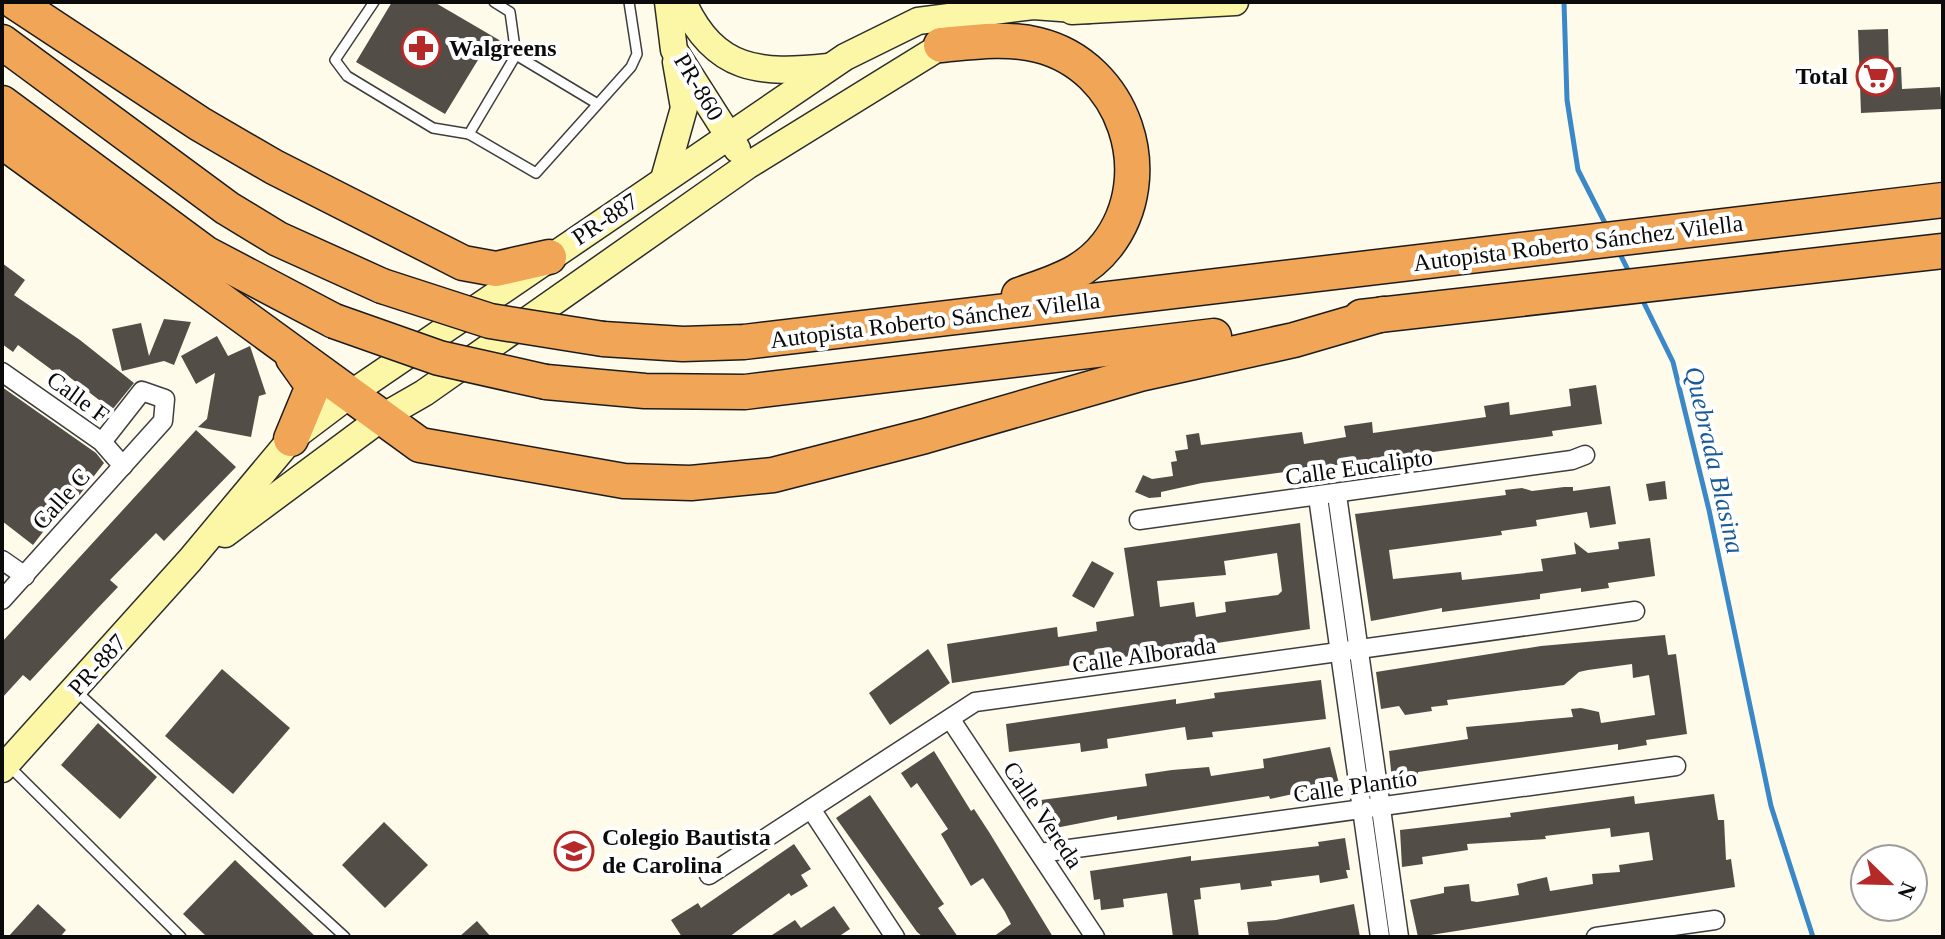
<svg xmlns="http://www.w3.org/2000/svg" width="1945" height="939" viewBox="0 0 1945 939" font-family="Georgia,serif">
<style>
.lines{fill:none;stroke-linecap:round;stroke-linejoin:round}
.stream{stroke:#3a88c8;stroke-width:5}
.building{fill:#534d48;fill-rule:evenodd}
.lane-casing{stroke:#3e3e3e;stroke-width:12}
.street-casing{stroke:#3e3e3e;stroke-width:21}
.secondary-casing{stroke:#2d2d2d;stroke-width:29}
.highway-casing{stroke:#1c1c1c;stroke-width:37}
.lane{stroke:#fff;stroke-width:9}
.street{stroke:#fff;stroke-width:18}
.secondary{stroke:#fcf7a7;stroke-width:26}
.highway{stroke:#f0a557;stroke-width:34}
.highway-bridge-casing{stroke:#1c1c1c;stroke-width:37;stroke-linecap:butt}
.highway-bridge{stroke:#f0a557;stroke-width:34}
.labels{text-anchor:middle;stroke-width:8;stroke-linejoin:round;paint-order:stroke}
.poi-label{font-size:24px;font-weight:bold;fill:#0b0b0b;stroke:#fff;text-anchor:start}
.street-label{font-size:24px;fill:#0b0b0b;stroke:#fff}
.water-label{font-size:26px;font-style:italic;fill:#1a5a98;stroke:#fff}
</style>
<rect width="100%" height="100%" fill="#fefbea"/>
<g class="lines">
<g class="stream">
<path d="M1564,2L1567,100L1578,170L1608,229"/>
<path d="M1619,252L1631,276"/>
<path d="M1642,299L1673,362L1709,510L1771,806L1813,937"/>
</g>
</g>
<g class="building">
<path d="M392,2H434L506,44L496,62L481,55L445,114L356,62Z"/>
<path d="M1888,29L1889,68L1901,67L1902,89L1940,87L1942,109L1861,113L1858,30Z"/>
<path d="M2,263L25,280L14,295L80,340L134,383L112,410L59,369L56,373L18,345L13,352L2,344Z"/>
<path d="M164,319L191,322L174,365L164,361L122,371L112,329L141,323L149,356Z"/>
<path d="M217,336L228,356L250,346L266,394L259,396L251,437L198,427L207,419L215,373L196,384L181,356Z"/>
<path d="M1596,385L1602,424L1552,431L1553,436L1202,483L1161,492V497L1149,498L1135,492L1143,475L1152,479L1173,476L1171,462L1177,461L1175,451L1188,449L1186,435L1199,433L1201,445L1302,432L1304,444L1346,437L1344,426L1372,422L1373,433L1486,417L1484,406L1509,402L1510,415L1571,406L1569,389Z"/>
<path d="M2,387L96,453L104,463L74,502L69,498L33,545L2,521Z"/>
<path d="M196,430L236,467L164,541L156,533L110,580L118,587L96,610L30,681L23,675L2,698V642Z"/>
<path d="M1665,481L1667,499L1649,501L1646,484Z"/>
<path d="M1610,486L1616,524L1590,528L1587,512L1536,520L1537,526L1501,531L1502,535L1389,550L1393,579L1461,572L1462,580L1543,571L1541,559L1576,554L1574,542L1588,553L1619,549L1618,542L1650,538L1655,576L1608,583L1609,588L1581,592V588L1540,594V599L1442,612V608L1371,621L1355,514L1506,495L1505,490L1522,488L1532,491L1564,487H1573V491Z"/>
<path d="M1300,523L1310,629L952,683L947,644L1057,627L1058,637L1097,631L1096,622L1134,616L1124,548ZM1277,553L1282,591L1278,595L1225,602L1226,612L1196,617L1194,602L1160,607L1157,581L1226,575L1224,561Z"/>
<path d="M1092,561L1114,573L1094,608L1072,596Z"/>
<path d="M1665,635L1668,655L1676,654L1687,734L1646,740L1647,745L1618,750V744L1418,772V777L1392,780L1389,751L1468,739L1466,727L1573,717L1571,709L1581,708L1599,712L1601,723L1655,715L1649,675L1633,678L1632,664L1588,670L1579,672L1564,685L1447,700L1448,705L1431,707L1432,711L1405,715L1399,706L1381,709L1376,672L1541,646Z"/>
<path d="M928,649L950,683L890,725L869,693Z"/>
<path d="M222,669L290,728L233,794L165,736Z"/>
<path d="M1321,680L1326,719L1212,732L1213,737L1187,740L1185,727L1107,739L1108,748L1081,752L1080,743L1009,752L1006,724L1176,699V704L1215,698L1214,693Z"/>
<path d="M98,723L157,777L120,819L61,765Z"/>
<path d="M1330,747L1339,784L1270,799L1269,796L1117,820V816L1045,830L1041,800L1147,786L1145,774L1172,770L1209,767L1211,776L1264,768L1263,759Z"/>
<path d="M934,751L971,811L974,809L989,832L1053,937H993L1011,924L1005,912L983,878L971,886L941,834L948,829L917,783L911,788L901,773Z"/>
<path d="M1714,794L1718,820H1724L1726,860L1731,859L1735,887L1418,937L1410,900L1444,893V887L1469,884L1471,901L1477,902L1519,895L1517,884L1547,877L1550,891L1593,884L1592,874L1620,872L1619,865L1653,860L1649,832L1611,837L1610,828L1545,836L1546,839L1467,844L1468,850L1422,857L1423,864L1402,867L1400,830L1511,817L1510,813L1634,796L1635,804Z"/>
<path d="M870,795L944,904L938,908L958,937H923L917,932L836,818Z"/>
<path d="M384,822L428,865L385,908L342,865Z"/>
<path d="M1345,838L1350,870H1346L1348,878L1320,883L1319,875L1271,881L1272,886L1241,890L1240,883L1200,888L1201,899L1194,900L1199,937H1173L1167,893L1123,899L1124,907L1101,910L1100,899L1094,900L1090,871L1191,856V861L1319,846L1318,842Z"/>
<path d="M794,844L811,869L801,875L808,886L791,896L789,893L729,937H682L671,920L698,903L701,908Z"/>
<path d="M235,860L316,937H207L183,914Z"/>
<path d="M38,904L66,930L60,937H8Z"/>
<path d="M1354,904L1360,937H1249L1247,922L1276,920Z"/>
<path d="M834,906L850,929L838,937H769L795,920L801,928Z"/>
<path d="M477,921L491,937H459Z"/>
</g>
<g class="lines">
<defs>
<g id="lane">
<path d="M374,2L335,60L347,76L433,128L469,134"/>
<path d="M494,2L510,12L516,55"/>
<path d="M596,103L516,55L469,134L536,173L631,67L637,54L629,2"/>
<path d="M75,690L345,937"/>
<path d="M8,765L181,937"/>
</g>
<g id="street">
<path d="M2,372L102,442L123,466"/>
<path d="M1337,495L1399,937"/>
<path d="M1318,497L1380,937"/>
<path d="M1139,520L1572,460L1585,455"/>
<path d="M2,560L25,576"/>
<path d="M2,600L163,421L165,399L142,391L102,442"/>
<path d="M951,720L1095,937"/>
<path d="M811,809L895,937"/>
<path d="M1040,853L1676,766"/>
<path d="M709,875L975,702L1635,611"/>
<path d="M1596,937L1715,920"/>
</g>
<g id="secondary">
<path d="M668,2L674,50L737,149"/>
<path d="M683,2C715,72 760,74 828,67"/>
<path d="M1072,11L1235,2"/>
<path d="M664,179L684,108L676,62"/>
<path d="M225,534L384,416L424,393L747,166L956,37"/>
<path d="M2,769L190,560L291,439L352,393L845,57L918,21L1033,6L1088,10"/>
</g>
<g id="highway">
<path d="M15,2L200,124L274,167L463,263L496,269L549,257"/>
<path d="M2,42L227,208L278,239L382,286"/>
<path d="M941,45C972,42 1006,37 1038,45C1124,66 1161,175 1107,245C1084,275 1052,283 1019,295"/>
<path d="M2,103L205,253L334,321"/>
<path d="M2,141L420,445L624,481L691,483L773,475L925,436L1140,374L1294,340L1383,314"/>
<path d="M1361,317L1943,251"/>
<path d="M603,339L683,344L744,342L1943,200"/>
<path d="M546,382L645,391L745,392L1214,336"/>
<path d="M291,439L313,386L293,358"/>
</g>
</defs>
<use href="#lane" class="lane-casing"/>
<use href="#street" class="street-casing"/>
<use href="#secondary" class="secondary-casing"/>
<use href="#highway" class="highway-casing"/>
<use href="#lane" class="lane"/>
<use href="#street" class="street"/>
<use href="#secondary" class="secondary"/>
<use href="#highway" class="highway"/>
<defs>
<g id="highway-bridge">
<path d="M382,286L490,321L603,339"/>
<path d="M334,321L439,358L546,382"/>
</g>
</defs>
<use href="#highway-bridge" class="highway-bridge-casing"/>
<use href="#highway-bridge" class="highway-bridge"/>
</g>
<defs>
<symbol id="pharmacy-ring" viewBox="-11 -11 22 22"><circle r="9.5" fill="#fff" stroke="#b62929" stroke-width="1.5"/><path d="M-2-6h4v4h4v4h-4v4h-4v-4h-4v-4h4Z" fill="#b62929"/></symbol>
<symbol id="supermarket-ring" viewBox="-11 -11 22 22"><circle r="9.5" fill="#fff" stroke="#b62929" stroke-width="1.5"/><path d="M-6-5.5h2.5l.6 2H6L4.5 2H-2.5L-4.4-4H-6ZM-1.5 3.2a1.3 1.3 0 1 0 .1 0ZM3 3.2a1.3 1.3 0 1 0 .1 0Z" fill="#b62929"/></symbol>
<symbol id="university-ring" viewBox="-11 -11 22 22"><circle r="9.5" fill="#fff" stroke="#b62929" stroke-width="1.5"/><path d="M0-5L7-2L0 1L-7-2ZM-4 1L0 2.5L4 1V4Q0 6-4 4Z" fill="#b62929"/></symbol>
</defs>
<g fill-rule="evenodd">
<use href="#pharmacy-ring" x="399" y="26" width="44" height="44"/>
<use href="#supermarket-ring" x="1854" y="54" width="44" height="44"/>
<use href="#university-ring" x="552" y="829" width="44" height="44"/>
</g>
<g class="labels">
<g class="poi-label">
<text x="449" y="56">Walgreens</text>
<text x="1848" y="84" text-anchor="end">Total</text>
<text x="602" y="845">Colegio Bautista<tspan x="602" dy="28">de Carolina</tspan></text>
</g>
<g class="street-label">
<text transform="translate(699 87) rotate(59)" y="8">PR-860</text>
<text transform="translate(605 219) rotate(-34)" y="8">PR-887</text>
<text transform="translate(1578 243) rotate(-7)" y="8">Autopista Roberto Sánchez Vilella</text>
<text transform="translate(935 320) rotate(-7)" y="8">Autopista Roberto Sánchez Vilella</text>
<text transform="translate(78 397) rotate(36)" y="8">Calle F</text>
<text transform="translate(1359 467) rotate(-8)" y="8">Calle Eucalipto</text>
<text transform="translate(61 499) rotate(-48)" y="8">Calle C</text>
<text transform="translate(1144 655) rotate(-8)" y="8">Calle Alborada</text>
<text transform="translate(97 665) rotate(-48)" y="8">PR-887</text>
<text transform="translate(1355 786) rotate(-8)" y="8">Calle Plantío</text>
<text transform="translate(1043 815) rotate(56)" y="8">Calle Vereda</text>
</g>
<g class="water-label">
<text transform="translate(1715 460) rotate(77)" y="9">Quebrada Blasina</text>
</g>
</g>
<rect width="1945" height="939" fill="none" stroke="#0b0b0b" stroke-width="8"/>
<g transform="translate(1889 883) rotate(113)"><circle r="38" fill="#ffffff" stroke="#9d9d9d" stroke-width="2"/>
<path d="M0-6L14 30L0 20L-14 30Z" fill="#b62929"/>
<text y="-12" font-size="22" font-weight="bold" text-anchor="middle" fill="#0b0b0b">N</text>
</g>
</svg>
